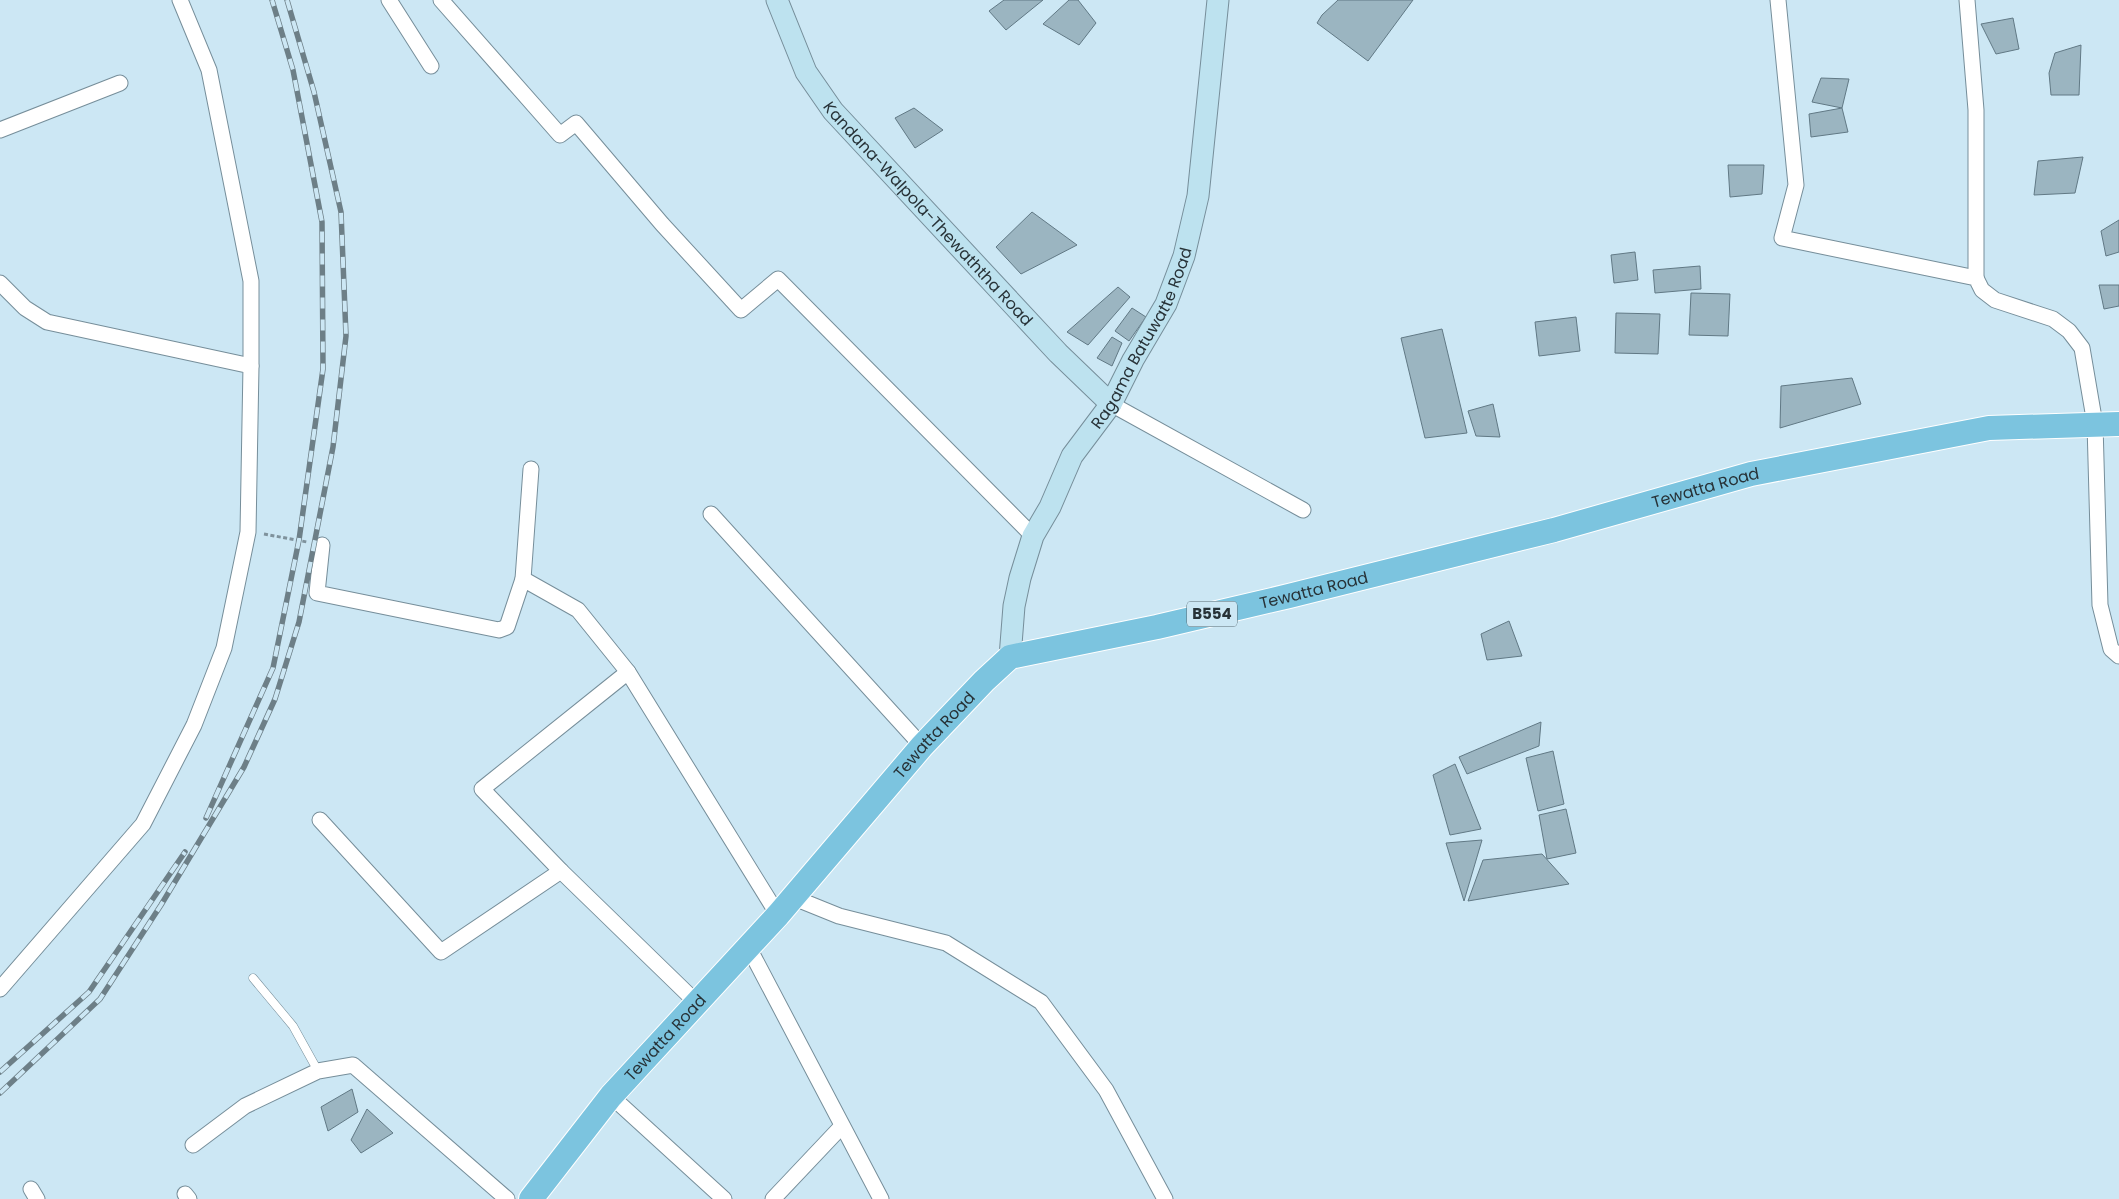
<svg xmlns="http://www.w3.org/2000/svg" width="2119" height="1199" viewBox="0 0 2119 1199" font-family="Poppins,sans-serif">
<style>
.building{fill:#9bb5c1;stroke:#617985}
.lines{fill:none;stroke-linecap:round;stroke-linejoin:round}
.lane-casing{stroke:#768e9a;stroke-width:9}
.street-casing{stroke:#768e9a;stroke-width:17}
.secondary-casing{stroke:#768e9a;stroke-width:23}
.primary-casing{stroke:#fff;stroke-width:26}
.path{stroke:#7f929c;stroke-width:3;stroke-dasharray:4 2.5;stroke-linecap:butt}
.lane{stroke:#fff;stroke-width:8}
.street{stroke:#fff;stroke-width:15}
.secondary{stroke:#bde2ef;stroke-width:21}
.primary{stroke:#7cc4df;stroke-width:24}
.rail-casing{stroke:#6d7f87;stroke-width:5.5}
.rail{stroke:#cce7f4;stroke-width:4;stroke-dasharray:11;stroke-linecap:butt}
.labels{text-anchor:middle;stroke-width:5;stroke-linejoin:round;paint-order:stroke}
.shield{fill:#cce7f4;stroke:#586870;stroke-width:1}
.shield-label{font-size:15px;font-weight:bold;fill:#273237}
.street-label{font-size:16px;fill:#273237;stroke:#cce7f4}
</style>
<rect width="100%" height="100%" fill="#cce7f4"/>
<g class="building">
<path d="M1004,0H1043L1006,30L989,11Z"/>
<path d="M1069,0H1078L1096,23L1079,45L1043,24Z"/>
<path d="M1338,0H1413L1368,61L1317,23L1322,15Z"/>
<path d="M2013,18L2019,49L1996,54L1981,24Z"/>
<path d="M2081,45L2079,95H2051L2049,73L2055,53Z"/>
<path d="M1821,78L1849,79L1842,108L1812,102Z"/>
<path d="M914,108L943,130L915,148L895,118Z"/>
<path d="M1842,108L1848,132L1811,137L1809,114Z"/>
<path d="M2083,157L2075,193L2034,195L2038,161Z"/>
<path d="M1728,165H1764L1762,194L1730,197Z"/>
<path d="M1032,212L1077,245L1021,274L996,247Z"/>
<path d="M2119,220V252L2106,256L2101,231Z"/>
<path d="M1635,252L1638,280L1614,283L1611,255Z"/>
<path d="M1700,266L1701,289L1655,293L1653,270Z"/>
<path d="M2099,285H2119V306L2104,309Z"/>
<path d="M1118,287L1130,297L1088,345L1067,332Z"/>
<path d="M1691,293L1730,294L1728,336L1689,335Z"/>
<path d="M1132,308L1146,317L1129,341L1115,331Z"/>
<path d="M1616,313L1660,314L1658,354L1615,353Z"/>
<path d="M1576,317L1580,351L1539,356L1535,322Z"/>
<path d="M1442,329L1467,433L1425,438L1401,338Z"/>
<path d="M1112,337L1122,343L1112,366L1097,358Z"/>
<path d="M1852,378L1861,404L1780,428L1781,386Z"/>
<path d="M1493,404L1500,437L1476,436L1468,411Z"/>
<path d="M1509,621L1522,656L1487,660L1481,634Z"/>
<path d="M1541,722L1539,746L1467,774L1459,757Z"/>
<path d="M1553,751L1564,804L1538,811L1526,758Z"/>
<path d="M1455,764L1481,829L1450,835L1433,775Z"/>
<path d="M1566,809L1576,853L1547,859L1539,815Z"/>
<path d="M1482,840L1464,901L1446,843Z"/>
<path d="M1542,854L1569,884L1468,901L1483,860Z"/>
<path d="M352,1089L358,1112L328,1131L321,1107Z"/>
<path d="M367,1109L393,1133L361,1153L351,1140Z"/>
</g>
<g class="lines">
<defs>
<path id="lane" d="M253,978L293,1026L318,1071"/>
<g id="street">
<path d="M180,0L209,70L251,281V366"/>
<path d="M389,0L431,66"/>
<path d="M441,0L560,135L576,123L662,224L741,310L778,279L1033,536"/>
<path d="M1778,0L1796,185L1782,238L1976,278L1982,290L1995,300L2053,319L2069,331L2082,348L2095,424L2100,605L2111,649L2119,656"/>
<path d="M1967,0L1976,110V278"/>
<path d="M0,130L120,83"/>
<path d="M0,283L25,308L47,322L251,366L248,532L224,648L194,725L143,824L0,989"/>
<path d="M1111,404L1303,510"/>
<path d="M711,514L922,746"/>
<path d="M322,545L317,593L499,630L507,627L523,579L578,610L628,672L778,915"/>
<path d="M523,579L531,469"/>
<path d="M320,820L441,952L561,871L697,1003"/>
<path d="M561,871L482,789L628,672"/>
<path d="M792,897L839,916L946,943L1041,1002L1106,1090L1165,1199"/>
<path d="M749,948L881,1199"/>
<path d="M611,1096L724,1199"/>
<path d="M193,1145L245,1106L318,1071L353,1065L507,1199"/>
<path d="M31,1189L37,1199"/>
<path d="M185,1194L189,1199"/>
<path d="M773,1199L842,1126"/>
</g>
<g id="secondary">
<path id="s1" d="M777,0L806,72L833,111L1058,353L1111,404"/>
<path id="s2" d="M1010,657L1014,606L1020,578L1033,536L1050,507L1072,456L1111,404L1133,360L1166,304L1184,256L1198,196L1218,0"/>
</g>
<g id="primary">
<path id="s3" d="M531,1199L611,1096L778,915L922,746L984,681L1010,657L1157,627L1289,596L1554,530L1751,474L1989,428L2119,424"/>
</g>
</defs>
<use href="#lane" class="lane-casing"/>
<use href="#street" class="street-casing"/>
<use href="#secondary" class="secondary-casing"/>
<use href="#primary" class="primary-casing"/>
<path class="path" d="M264,534L307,542"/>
<use href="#lane" class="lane"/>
<use href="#street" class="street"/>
<use href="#secondary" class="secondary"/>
<use href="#primary" class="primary"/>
<defs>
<g id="rail">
<path d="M206,818L273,668L299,540L323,369L322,222L293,70L272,0"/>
<path d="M0,1072L89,992L185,852"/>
<path d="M0,1093L100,999L161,905L244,767L275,699L299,622L333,447L346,336L341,212L314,92L287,0"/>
</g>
</defs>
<use href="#rail" class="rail-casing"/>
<use href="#rail" class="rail"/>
</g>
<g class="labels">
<rect class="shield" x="1187" y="601.5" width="50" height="25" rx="4"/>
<g class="shield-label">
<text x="1212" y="619">B554</text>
</g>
<g class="street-label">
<text dy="6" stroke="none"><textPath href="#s1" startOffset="265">Kandana-Walpola-Thewaththa Road</textPath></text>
<text dy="6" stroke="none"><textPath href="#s2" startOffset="351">Ragama Batuwatte Road</textPath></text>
<text dy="6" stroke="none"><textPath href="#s3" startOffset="1440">Tewatta Road</textPath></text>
<text dy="6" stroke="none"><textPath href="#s3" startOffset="1035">Tewatta Road</textPath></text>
<text dy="6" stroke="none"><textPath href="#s3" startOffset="615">Tewatta Road</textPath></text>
<text dy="6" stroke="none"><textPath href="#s3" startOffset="210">Tewatta Road</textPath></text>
</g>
</g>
</svg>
